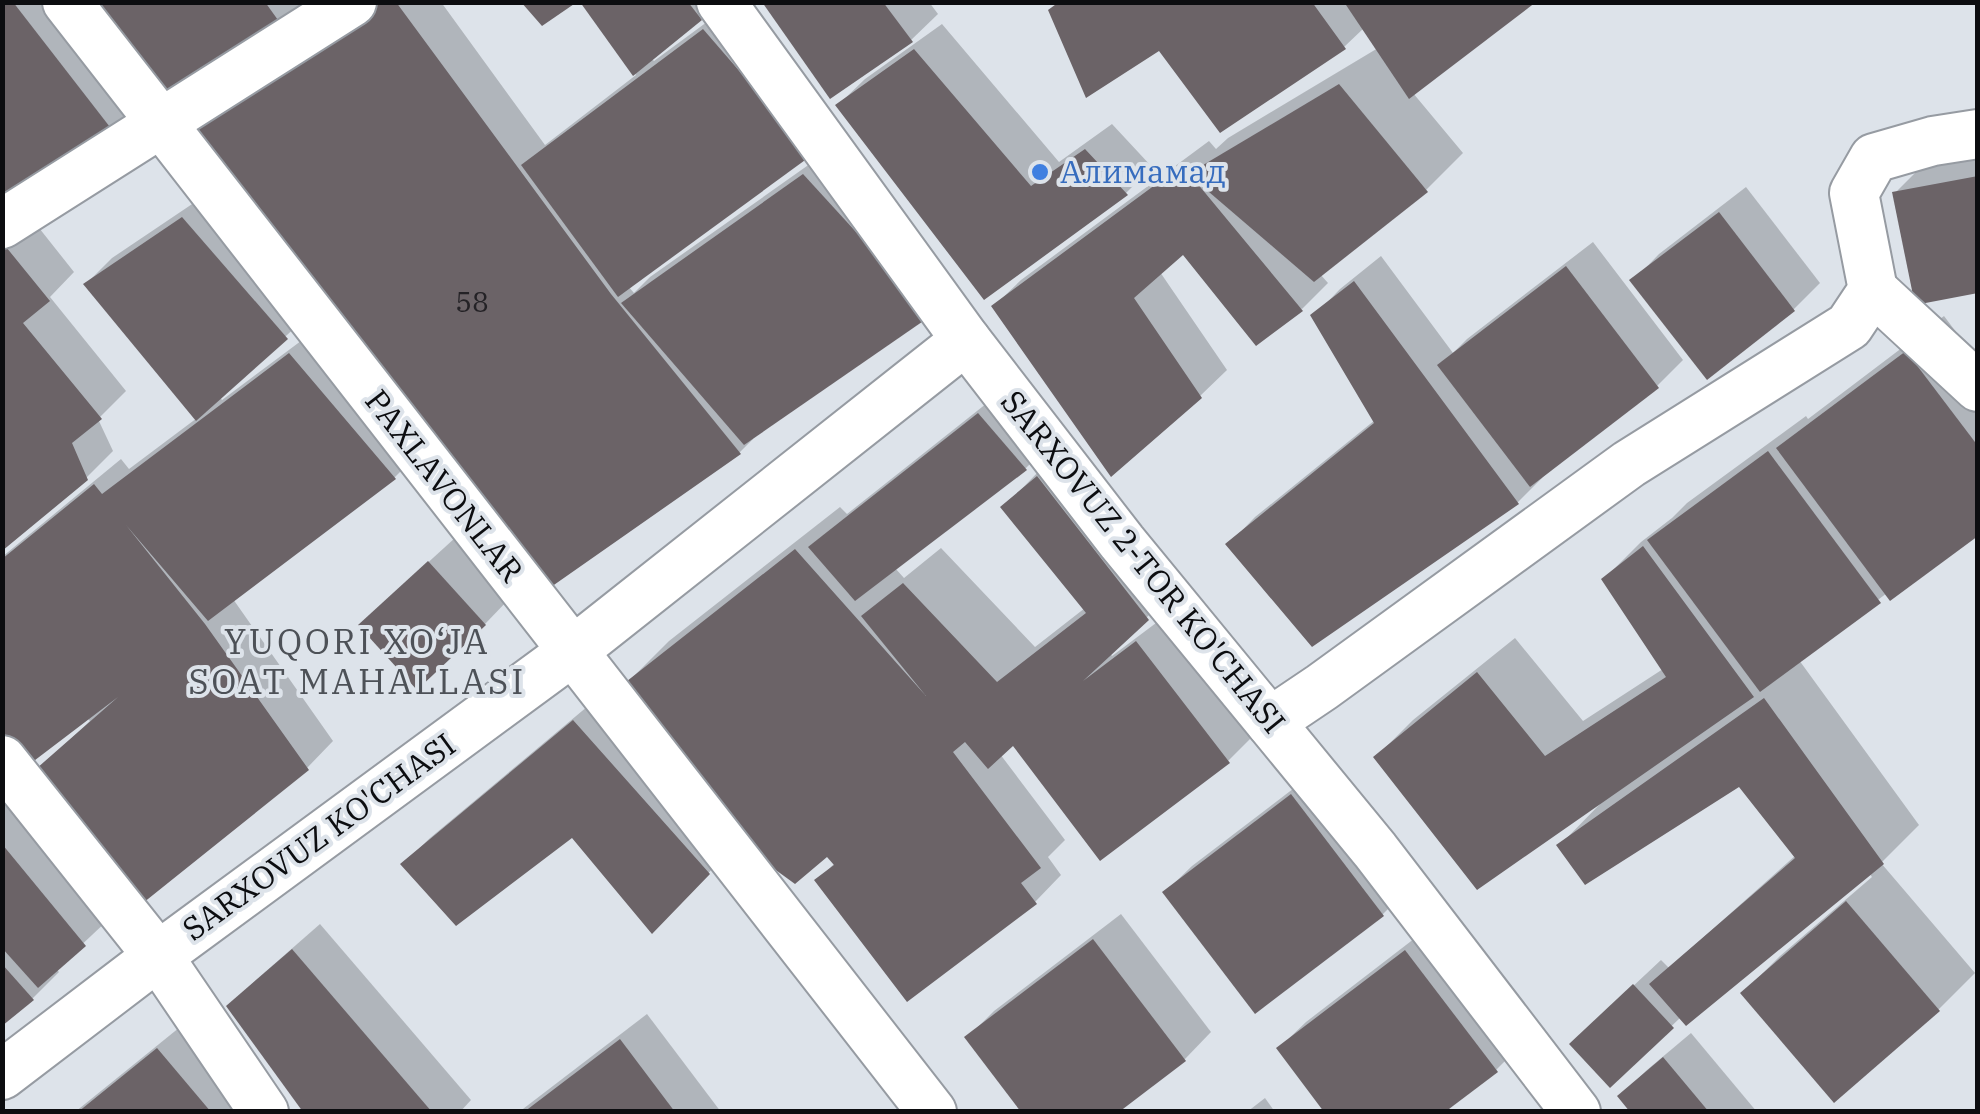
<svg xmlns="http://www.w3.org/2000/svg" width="1980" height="1114" viewBox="0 0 1980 1114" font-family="'IBM Plex Serif',serif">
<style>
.shadow{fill:#0003}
.building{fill:#6b6367}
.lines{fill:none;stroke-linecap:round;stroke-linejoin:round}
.minor-casing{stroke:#969ba2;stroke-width:52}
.minor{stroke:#fff;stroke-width:48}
.shop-dot{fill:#3f7fe0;stroke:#dde3ea;stroke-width:4}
.labels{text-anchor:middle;stroke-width:8;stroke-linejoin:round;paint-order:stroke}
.number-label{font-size:28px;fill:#242226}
.shop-label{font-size:32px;fill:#366cbe;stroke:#dde3ea;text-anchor:start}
.street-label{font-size:32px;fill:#0c0d10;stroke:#dde3ea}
.neighbourhood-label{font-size:35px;letter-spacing:2.5px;fill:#4d5157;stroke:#dde3ea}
</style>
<rect width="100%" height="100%" fill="#dde3ea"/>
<g class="shadow">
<path d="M2,2H60L138,103L111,130Z"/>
<path d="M94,2H304L282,25Z"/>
<path d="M355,2H441L545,145L636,75L583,2H717L701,18L651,58L654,61L730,5L837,127L628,286L634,293L650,277L831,149L957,286L931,313L751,437L753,439L740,452L552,584Z"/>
<path d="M765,2H929L938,14L909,42Z"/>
<path d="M1059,2H1532L1413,93L1463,153L1426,190L1320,274L1328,283L1302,309L1183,252L1160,272L1227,370L1200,396L994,306L1021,280L1209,141L1216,149L1228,138L1378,48L1364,28L1344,47H1160Z"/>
<path d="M942,24L1059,162L1112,124L1152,167L1126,193L984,297L838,105L865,79Z"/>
<path d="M1978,141V290L1895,193L1939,149Z"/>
<path d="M1746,187L1820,283L1794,309L1707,376L1633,281L1659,254Z"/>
<path d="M210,192L313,311L220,397L222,400L317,329L421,451L394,478L233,599L333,741L307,768L31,776L90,721L87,718L2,740V557L121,459L129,469L197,418L86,284L112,258Z"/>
<path d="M28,214L74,272L50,297L126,391L98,419L113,451L86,478L2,548V235Z"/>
<path d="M1593,242L1683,360L1657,386L1544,476L1518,502L1229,544L1255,517L1375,420L1314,316L1340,289L1381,256L1453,353L1467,339Z"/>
<path d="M1944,316L1978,361V533L1887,593L1799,660L1919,825L1881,863L1975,973L1939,1009L1834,1099L1743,993L1780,956L1872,877L1869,873L1681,1017L1610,1085L1599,1018L1661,960L1669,968L1796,855L1740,784L1559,846L1600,804L1599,802L1376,757L1413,720L1515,638L1583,721L1663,669L1604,579L1641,542L1672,518L1687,503L1806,416L1808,419Z"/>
<path d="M1006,388L1052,442L1026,468L895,568L904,578L941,548L1035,647L1085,608L1004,507L1040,470L1075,441L1184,581L1110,653L1112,656L1164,617L1254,735L1228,761L1013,743L1000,754L1065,840L1048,857L1061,875L1035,902L817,880L835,863L625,685L669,641L840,507L847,514Z"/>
<path d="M456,537L511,597L485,624L388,599Z"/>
<path d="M600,696L734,846L679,904L572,835L403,864L430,838Z"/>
<path d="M1319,769L1409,888L1383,914L1256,1010L1165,892L1192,866Z"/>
<path d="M2,788L110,918L56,969L59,972L33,998L2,1023Z"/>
<path d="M1121,914L1211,1032L1185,1059L1115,1112L968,1037L994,1011Z"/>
<path d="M320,924L471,1100L460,1112H306L230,1006L256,980Z"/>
<path d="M1432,925L1522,1044L1496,1070L1279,1048L1306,1022Z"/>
<path d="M647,1014L721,1112H519Z"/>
<path d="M185,1023L260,1112H75Z"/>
<path d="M1691,1033L1757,1112H1633L1620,1096L1647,1070Z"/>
<path d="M1265,1098L1275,1112H1247Z"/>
</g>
<g class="building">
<path d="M2,2H13L113,131L2,211Z"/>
<path d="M91,2H265L283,27L172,110Z"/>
<path d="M364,2H396L611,294L741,454L551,587L182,127Z"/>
<path d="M521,2H577L542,26Z"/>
<path d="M580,2H688L702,20L633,76Z"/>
<path d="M762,2H883L913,42L830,99Z"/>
<path d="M1059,2H1312L1346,49L1220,133L1159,51L1086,98L1048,10Z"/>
<path d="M1344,2H1536L1409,99Z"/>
<path d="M703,29L812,155L618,297L521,165Z"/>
<path d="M914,49L1031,186L1085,149L1128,195L984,300L835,105Z"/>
<path d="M1339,84L1428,192L1314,282L1188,174Z"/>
<path d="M1182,165L1303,311L1256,346L1183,255L1134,298L1202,398L1111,477L991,306Z"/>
<path d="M803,174L932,315L744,445L621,303Z"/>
<path d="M1978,176V293L1915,305L1892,192Z"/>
<path d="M1719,212L1795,311L1707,380L1629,280Z"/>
<path d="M182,217L288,339L196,421L83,284Z"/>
<path d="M2,242L50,301L23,323L102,419L72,443L88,480L2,551Z"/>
<path d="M1566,266L1659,388L1530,487L1437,365Z"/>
<path d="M1354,281L1519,504L1312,647L1225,544L1374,423L1310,315Z"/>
<path d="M1906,351L1978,446V536L1890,601L1776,448Z"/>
<path d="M289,353L396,479L208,621L126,525L205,624L309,770L138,907L28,776L118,697L22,770L2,744V559L94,484L102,494Z"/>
<path d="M978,413L1027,470L855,601L808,547Z"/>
<path d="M1768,451L1881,603L1760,692L1647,540Z"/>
<path d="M1037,476L1149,620L1083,681L1136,641L1230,763L1100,861L1013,746L988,769L965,742L953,752L1041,868L1021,883L1037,904L907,1002L814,880L834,865L827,857L795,884L758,857L622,685L795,549L926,696L861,616L903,583L997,682L1086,613L1000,507Z"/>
<path d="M1643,546L1754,697L1477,890L1373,757L1477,672L1545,756L1666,677L1601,579Z"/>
<path d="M428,561L486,625L417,690L358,625Z"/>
<path d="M1764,698L1884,864L1686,1026L1649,984L1795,858L1739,787L1585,885L1556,845Z"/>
<path d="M573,720L710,874L652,934L572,838L456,926L400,864Z"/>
<path d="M1291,794L1384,916L1255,1014L1162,892Z"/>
<path d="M2,844L86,946L38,988L2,948Z"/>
<path d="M1846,901L1940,1011L1834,1103L1740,993Z"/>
<path d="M1093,939L1186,1061L1119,1112H1021L964,1037Z"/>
<path d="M292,949L432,1112H303L226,1006Z"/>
<path d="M1405,950L1498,1072L1445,1112H1324L1276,1048Z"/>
<path d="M2,964L34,1000L2,1026Z"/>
<path d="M1633,984L1674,1028L1610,1088L1569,1044Z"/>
<path d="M620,1039L675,1112H524Z"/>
<path d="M157,1048L211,1112H78Z"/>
<path d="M1663,1057L1709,1112H1630L1617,1096Z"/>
</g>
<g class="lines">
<defs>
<g id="minor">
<path d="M67,2L932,1112"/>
<path d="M721,2L966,340L1122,542L1375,850L1576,1112"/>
<path d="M2,224L352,2"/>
<path d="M1873,290L1978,387"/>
<path d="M1270,722L1322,687L1629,464L1849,326L1873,290L1854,193L1874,158L1933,141L1978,134"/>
<path d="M2,760L158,956L264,1112"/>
<path d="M2,1075L158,956L573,651L966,340"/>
</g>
</defs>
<use href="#minor" class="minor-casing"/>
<use href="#minor" class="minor"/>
</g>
<circle class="shop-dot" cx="1040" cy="172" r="10"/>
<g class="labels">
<g class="number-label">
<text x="472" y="312">58</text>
</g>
<g class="shop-label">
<text x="1060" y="183">Алимамад</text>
</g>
<g class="street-label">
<text transform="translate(444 486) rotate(52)" y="11">PAXLAVONLAR</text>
<text transform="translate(1143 562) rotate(51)" y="11">SARXOVUZ 2-TOR KO'CHASI</text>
<text transform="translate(319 837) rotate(-36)" y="11">SARXOVUZ KO'CHASI</text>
</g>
<g class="neighbourhood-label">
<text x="357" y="654">YUQORI XO‘JA<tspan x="357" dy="40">SOAT MAHALLASI</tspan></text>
</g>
</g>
<rect width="1980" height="1114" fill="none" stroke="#0c0d10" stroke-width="10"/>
</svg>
